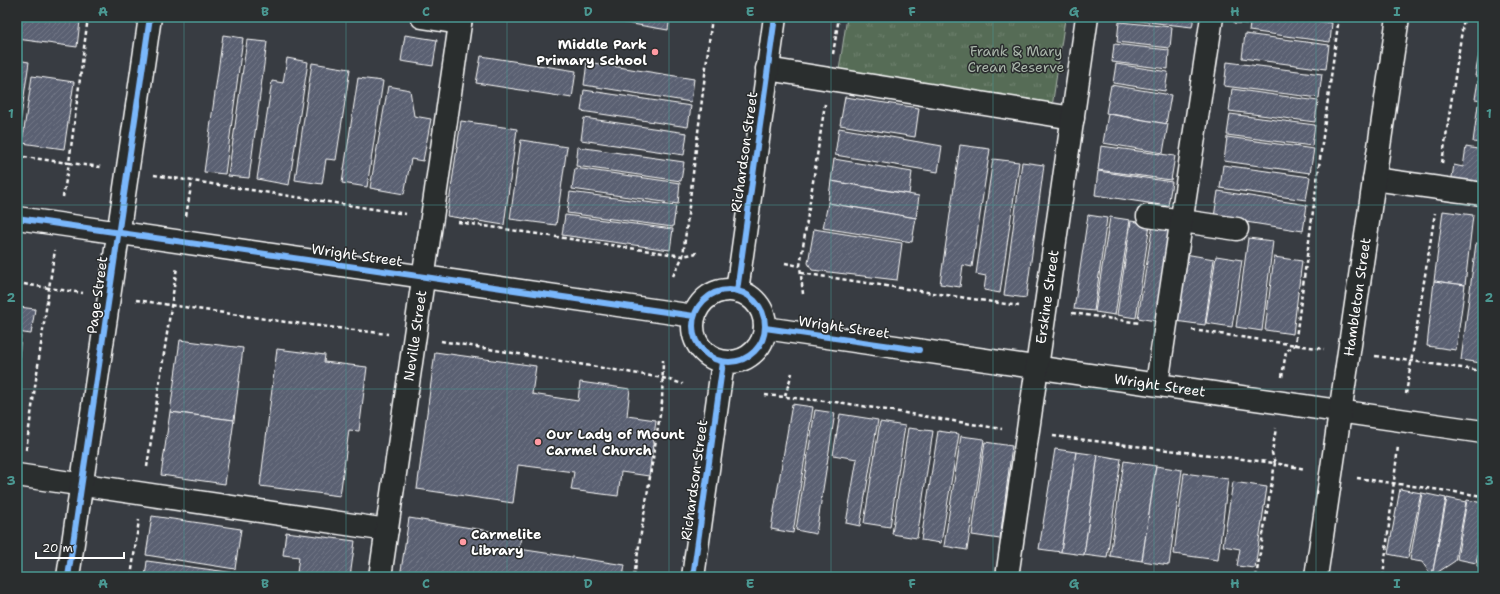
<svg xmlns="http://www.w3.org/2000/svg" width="1500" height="594" viewBox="0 0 1500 594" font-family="'Shantell Sans',sans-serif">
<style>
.park{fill:url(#park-tufts);stroke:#aab6ab}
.building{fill:url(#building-hatch);stroke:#fff}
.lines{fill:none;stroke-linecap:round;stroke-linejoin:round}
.minor-casing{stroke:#fff;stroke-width:25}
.path{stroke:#fff;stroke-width:2.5;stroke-dasharray:4 3;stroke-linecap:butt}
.minor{stroke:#2a2d2e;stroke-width:22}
.cycleway-casing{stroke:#2a2d2e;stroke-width:8}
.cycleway{stroke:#7ab7fb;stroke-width:6}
.grid{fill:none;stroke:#4b9892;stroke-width:1;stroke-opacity:0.55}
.poi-dot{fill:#ff9aa2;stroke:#2a2d2e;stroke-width:1.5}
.labels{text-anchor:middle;stroke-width:3;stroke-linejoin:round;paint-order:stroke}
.poi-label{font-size:14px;font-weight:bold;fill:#fff;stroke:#2a2d2e;text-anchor:start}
.park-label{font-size:14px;fill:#aab6ab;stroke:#2a2d2e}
.street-label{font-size:14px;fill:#fff;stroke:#2a2d2e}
.neatline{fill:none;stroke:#4b9892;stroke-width:1.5}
.grid-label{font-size:13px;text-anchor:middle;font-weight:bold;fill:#4b9892}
</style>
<defs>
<pattern id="park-tufts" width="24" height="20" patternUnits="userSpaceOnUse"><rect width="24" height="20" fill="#566c57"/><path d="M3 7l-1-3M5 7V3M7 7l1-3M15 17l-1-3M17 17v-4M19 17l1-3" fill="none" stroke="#6f8270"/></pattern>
<pattern id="building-hatch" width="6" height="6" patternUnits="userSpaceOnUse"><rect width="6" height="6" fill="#5a6072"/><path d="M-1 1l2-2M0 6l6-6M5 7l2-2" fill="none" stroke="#737887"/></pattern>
</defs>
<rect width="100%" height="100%" fill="#383c42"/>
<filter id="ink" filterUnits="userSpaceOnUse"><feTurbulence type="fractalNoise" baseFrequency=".025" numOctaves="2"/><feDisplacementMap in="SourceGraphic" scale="8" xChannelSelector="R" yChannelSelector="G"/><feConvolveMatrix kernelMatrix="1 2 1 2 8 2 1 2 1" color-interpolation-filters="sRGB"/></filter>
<g filter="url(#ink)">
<path class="park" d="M847,17H1053L1065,19L1052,107L838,77Z"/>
<g class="building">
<path d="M17,17H50L80,21L77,47L17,39Z"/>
<path d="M621,17H670L668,30L620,22Z"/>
<path d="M1121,17H1194L1192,27L1121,19Z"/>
<path d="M1235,17H1285L1332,23L1330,42L1249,31L1250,24L1234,23Z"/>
<path d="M1303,17H1333L1332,21Z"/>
<path d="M1119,22L1172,27L1170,48L1117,42Z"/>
<path d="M1245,34L1329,45L1326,69L1242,58Z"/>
<path d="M223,35L243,38L225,174L204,172Z"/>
<path d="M405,35L437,40L433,66L401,61Z"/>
<path d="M247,40L267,42L249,178L228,176Z"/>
<path d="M1114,44L1169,50L1168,69L1112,62Z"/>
<path d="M1479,54L1483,55V77L1475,76Z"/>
<path d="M481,56L576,71L572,98L476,83Z"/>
<path d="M287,58L308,62L289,185L257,179L272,81L283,83Z"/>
<path d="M17,60L29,62L17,144Z"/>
<path d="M587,62L694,79L691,102L584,85Z"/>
<path d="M1227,62L1322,74L1319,98L1224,86Z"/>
<path d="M312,63L350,69L336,160L326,159L322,184L295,180Z"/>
<path d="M1116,64L1168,72L1165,91L1113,83Z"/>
<path d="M32,76L74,82L64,149L22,143Z"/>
<path d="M358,78L383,81L367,187L342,183Z"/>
<path d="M1478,81H1483V100L1475,99Z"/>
<path d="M1111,85L1171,95L1166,124L1106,113Z"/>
<path d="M388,86L410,90L414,116L431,119L423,161L411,159L404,194L370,188Z"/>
<path d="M1232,89L1318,101L1315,122L1229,111Z"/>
<path d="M584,90L691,106L688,127L581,111Z"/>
<path d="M845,97L919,108L915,137L840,125Z"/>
<path d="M1478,105L1483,106V143L1473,142Z"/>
<path d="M1108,114L1168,124L1163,153L1103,143Z"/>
<path d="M1230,114L1315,125L1312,146L1227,135Z"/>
<path d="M584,118L687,133L684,155L581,140Z"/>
<path d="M461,121L517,129L504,225L447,216Z"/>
<path d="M839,128L942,146L938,172L835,155Z"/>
<path d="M1227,137L1314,149L1310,173L1224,161Z"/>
<path d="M521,140L567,147L556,225L510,219Z"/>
<path d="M960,145L990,149L972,267L963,265L960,287L940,284Z"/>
<path d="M1101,146L1175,156L1171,180L1098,170Z"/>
<path d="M578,147L684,162L681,181L576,166Z"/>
<path d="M1466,147L1483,150V188L1451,183L1454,165L1463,167Z"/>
<path d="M834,159L912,172L909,194L831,181Z"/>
<path d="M993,159L1019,162L1000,293L984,290L986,276L976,274Z"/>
<path d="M1022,162L1044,165L1026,298L1004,295Z"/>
<path d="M1223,165L1310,177L1306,200L1220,188Z"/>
<path d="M575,168L680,183L678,204L572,189Z"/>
<path d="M1098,171L1172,182L1168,206L1095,195Z"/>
<path d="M831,181L919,196L916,218L828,203Z"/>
<path d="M1218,191L1307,205L1303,231L1214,217Z"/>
<path d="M570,192L676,206L673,227L567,213Z"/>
<path d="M828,203L916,218L912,242L823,228Z"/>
<path d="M1443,211L1473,215L1465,285L1434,281Z"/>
<path d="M565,215L673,229L670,250L562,235Z"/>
<path d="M1088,215L1107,218L1094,311L1074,309Z"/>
<path d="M1110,217L1130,220L1115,315L1095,312Z"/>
<path d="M1131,221L1150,224L1136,318L1117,315Z"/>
<path d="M1153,224L1175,227L1161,322L1138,318Z"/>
<path d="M814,229L902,243L897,280L812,270L808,263Z"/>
<path d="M1248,238L1273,241L1262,331L1236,327Z"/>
<path d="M1476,243L1483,244V351L1481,363L1461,360Z"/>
<path d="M1185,254L1214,259L1205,325L1175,321Z"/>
<path d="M1216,256L1242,260L1232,327L1206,323Z"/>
<path d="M1274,257L1302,261L1293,334L1265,330Z"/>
<path d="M1434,281L1465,285L1456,350L1427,346Z"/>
<path d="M17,288L21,289L19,307L35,309L31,334L17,332Z"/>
<path d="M17,335H21L19,357H17Z"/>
<path d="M180,340L243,348L234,420L170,412Z"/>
<path d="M277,349L325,355L324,362L367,367L359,431L349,430L340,496L260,486Z"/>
<path d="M435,352L536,366L532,394L578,401L580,382L630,389L627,416L656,420L649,476L621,472L618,496L571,490L574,472L518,465L513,503L417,489Z"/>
<path d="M792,404L813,407L793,533L771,529Z"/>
<path d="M815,410L835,413L816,534L796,530Z"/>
<path d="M170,412L234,420L225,484L161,475Z"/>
<path d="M840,414L878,420L860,526L846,523L857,459L833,455Z"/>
<path d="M880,422L905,426L890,527L864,523Z"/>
<path d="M908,428L933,431L917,538L892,534Z"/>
<path d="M938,431L959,434L941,543L921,540Z"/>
<path d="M961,436L984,439L967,550L944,546Z"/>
<path d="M985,442L1012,446L1000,539L972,535Z"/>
<path d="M1055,449L1076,452L1061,552L1039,549Z"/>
<path d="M1076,452L1098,455L1084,555L1061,552Z"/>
<path d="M1098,455L1121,459L1107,558L1084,555Z"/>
<path d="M1124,461L1156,466L1142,561L1110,556Z"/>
<path d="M1156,466L1182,470L1169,565L1142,561Z"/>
<path d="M1184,473L1228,479L1218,560L1174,554Z"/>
<path d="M1233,482L1267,487L1255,568L1237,566L1240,549L1223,546Z"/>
<path d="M1400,489L1421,493L1408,558L1388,554Z"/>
<path d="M1422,493L1446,498L1432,576L1422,562L1410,560Z"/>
<path d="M1447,498L1466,502L1455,561L1432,576Z"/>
<path d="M1467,500L1483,503V528L1476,563L1457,559Z"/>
<path d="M152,516L241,529L235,569L146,555Z"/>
<path d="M409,518L521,536L519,549L625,565L623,577H400Z"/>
<path d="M286,532L355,541L350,577H333L297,573L299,557L283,555Z"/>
<path d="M1483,533V568L1477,566Z"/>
<path d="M147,561L235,573L234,577H145Z"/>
</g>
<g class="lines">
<defs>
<g id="minor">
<path d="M422,17L460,23"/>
<path d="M767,69L1073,118"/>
<path d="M1374,179L1483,194"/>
<path d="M1148,216L1237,229"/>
<path d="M17,218L694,316"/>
<circle cx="729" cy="326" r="36"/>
<path d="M737,291L775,17"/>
<path id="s1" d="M765,328L1483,432"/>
<path d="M1157,384L1212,17"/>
<path d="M17,475L387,530"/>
<path d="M68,577L150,17"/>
<path id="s2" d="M380,577L461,17"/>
<path d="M693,577L723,362"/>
<path id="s3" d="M1007,577L1087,17"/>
<path id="s4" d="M1316,577L1398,17"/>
</g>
</defs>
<use href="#minor" class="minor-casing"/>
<g class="path">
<path d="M88,17L69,163L101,167"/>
<path d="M833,54L839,17"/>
<path d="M17,156L69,163L63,197"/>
<path d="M1442,163L1464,17"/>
<path d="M154,175L406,214"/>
<path d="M186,216L192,181"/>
<path d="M458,222L683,256L697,253"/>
<path d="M785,263L800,266"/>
<path d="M801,273L1019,306"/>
<path d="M673,276L683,256L712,17"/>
<path d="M17,283L49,288L55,250"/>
<path d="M803,294L800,266L825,104"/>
<path d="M136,300L286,322L388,334"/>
<path d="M1072,313L1140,323"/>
<path d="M1192,330L1324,349"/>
<path d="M441,341L663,378L683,384"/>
<path d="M1375,356L1483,371"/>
<path d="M1282,377L1286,351L1295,345L1339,17"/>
<path d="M1406,394L1435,213"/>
<path d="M765,395L844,403L1002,429"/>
<path d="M785,396L792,373"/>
<path d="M1053,436L1275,463L1272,453L1276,428"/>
<path d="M26,450L49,288L83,293"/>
<path d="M147,467L177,267"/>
<path d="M1357,478L1483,496"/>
<path d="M17,512L19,501"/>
<path d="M131,577L139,520"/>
<path d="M634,577L662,402L663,360"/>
<path d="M1256,577L1275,463L1305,469"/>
<path d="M1383,577L1398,446"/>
</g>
<use href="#minor" class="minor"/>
<defs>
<g id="cycleway">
<path d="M17,218L694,316"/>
<circle cx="729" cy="326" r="36"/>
<path d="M737,291L775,17"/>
<path d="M765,328L919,350"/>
<path d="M68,577L150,17"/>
<path d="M693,577L723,362"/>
</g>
</defs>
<use href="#cycleway" class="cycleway-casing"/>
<use href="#cycleway" class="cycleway"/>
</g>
</g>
<path class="grid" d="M184,17V577M346,17V577M507,17V577M669,17V577M831,17V577M993,17V577M1154,17V577M1316,17V577M17,205H1483M17,389H1483"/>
<g class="poi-dot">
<circle cx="655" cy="52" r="4"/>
<circle cx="538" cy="442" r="4"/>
<circle cx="463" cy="542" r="4"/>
</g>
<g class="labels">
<g class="poi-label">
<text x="647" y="49" text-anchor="end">Middle Park<tspan x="647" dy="16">Primary School</tspan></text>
<text x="546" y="439">Our Lady of Mount<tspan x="546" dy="16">Carmel Church</tspan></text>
<text x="471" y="539">Carmelite<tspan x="471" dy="16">Library</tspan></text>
</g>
<g class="park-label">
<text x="1016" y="56">Frank &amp; Mary<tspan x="1016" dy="16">Crean Reserve</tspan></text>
</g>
<g class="street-label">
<text transform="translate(744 152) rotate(-82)" y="5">Richardson Street</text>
<text transform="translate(357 255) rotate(8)" y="5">Wright Street</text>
<text transform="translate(97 295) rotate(-82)" y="5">Page Street</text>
<text dy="5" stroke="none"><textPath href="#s3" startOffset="283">Erskine Street</textPath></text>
<text dy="5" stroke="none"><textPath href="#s4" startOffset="283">Hambleton Street</textPath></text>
<text transform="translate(844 327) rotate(8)" y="5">Wright Street</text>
<text dy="5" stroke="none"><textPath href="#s2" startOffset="244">Neville Street</textPath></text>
<text dy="5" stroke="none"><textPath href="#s1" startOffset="399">Wright Street</textPath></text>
<text transform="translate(694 480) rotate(-82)" y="5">Richardson Street</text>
</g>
</g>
<rect width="1500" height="594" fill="none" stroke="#2a2d2e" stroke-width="44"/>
<path d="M36 552v6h88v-6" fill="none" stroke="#ffffff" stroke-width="2"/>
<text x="42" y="552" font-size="12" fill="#ffffff" stroke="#2a2d2e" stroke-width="3" paint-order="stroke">20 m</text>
<rect x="22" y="22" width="1456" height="550" class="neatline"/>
<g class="grid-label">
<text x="103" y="16">A</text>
<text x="265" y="16">B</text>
<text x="426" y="16">C</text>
<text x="588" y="16">D</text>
<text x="750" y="16">E</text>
<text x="912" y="16">F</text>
<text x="1074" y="16">G</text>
<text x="1235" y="16">H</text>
<text x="1397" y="16">I</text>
<text x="11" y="118">1</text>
<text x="1489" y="118">1</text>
<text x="11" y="302">2</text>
<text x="1489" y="302">2</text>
<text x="11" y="485">3</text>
<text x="1489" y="485">3</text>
<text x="103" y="588">A</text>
<text x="265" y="588">B</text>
<text x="426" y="588">C</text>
<text x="588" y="588">D</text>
<text x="750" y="588">E</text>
<text x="912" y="588">F</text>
<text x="1074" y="588">G</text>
<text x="1235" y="588">H</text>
<text x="1397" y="588">I</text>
</g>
</svg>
